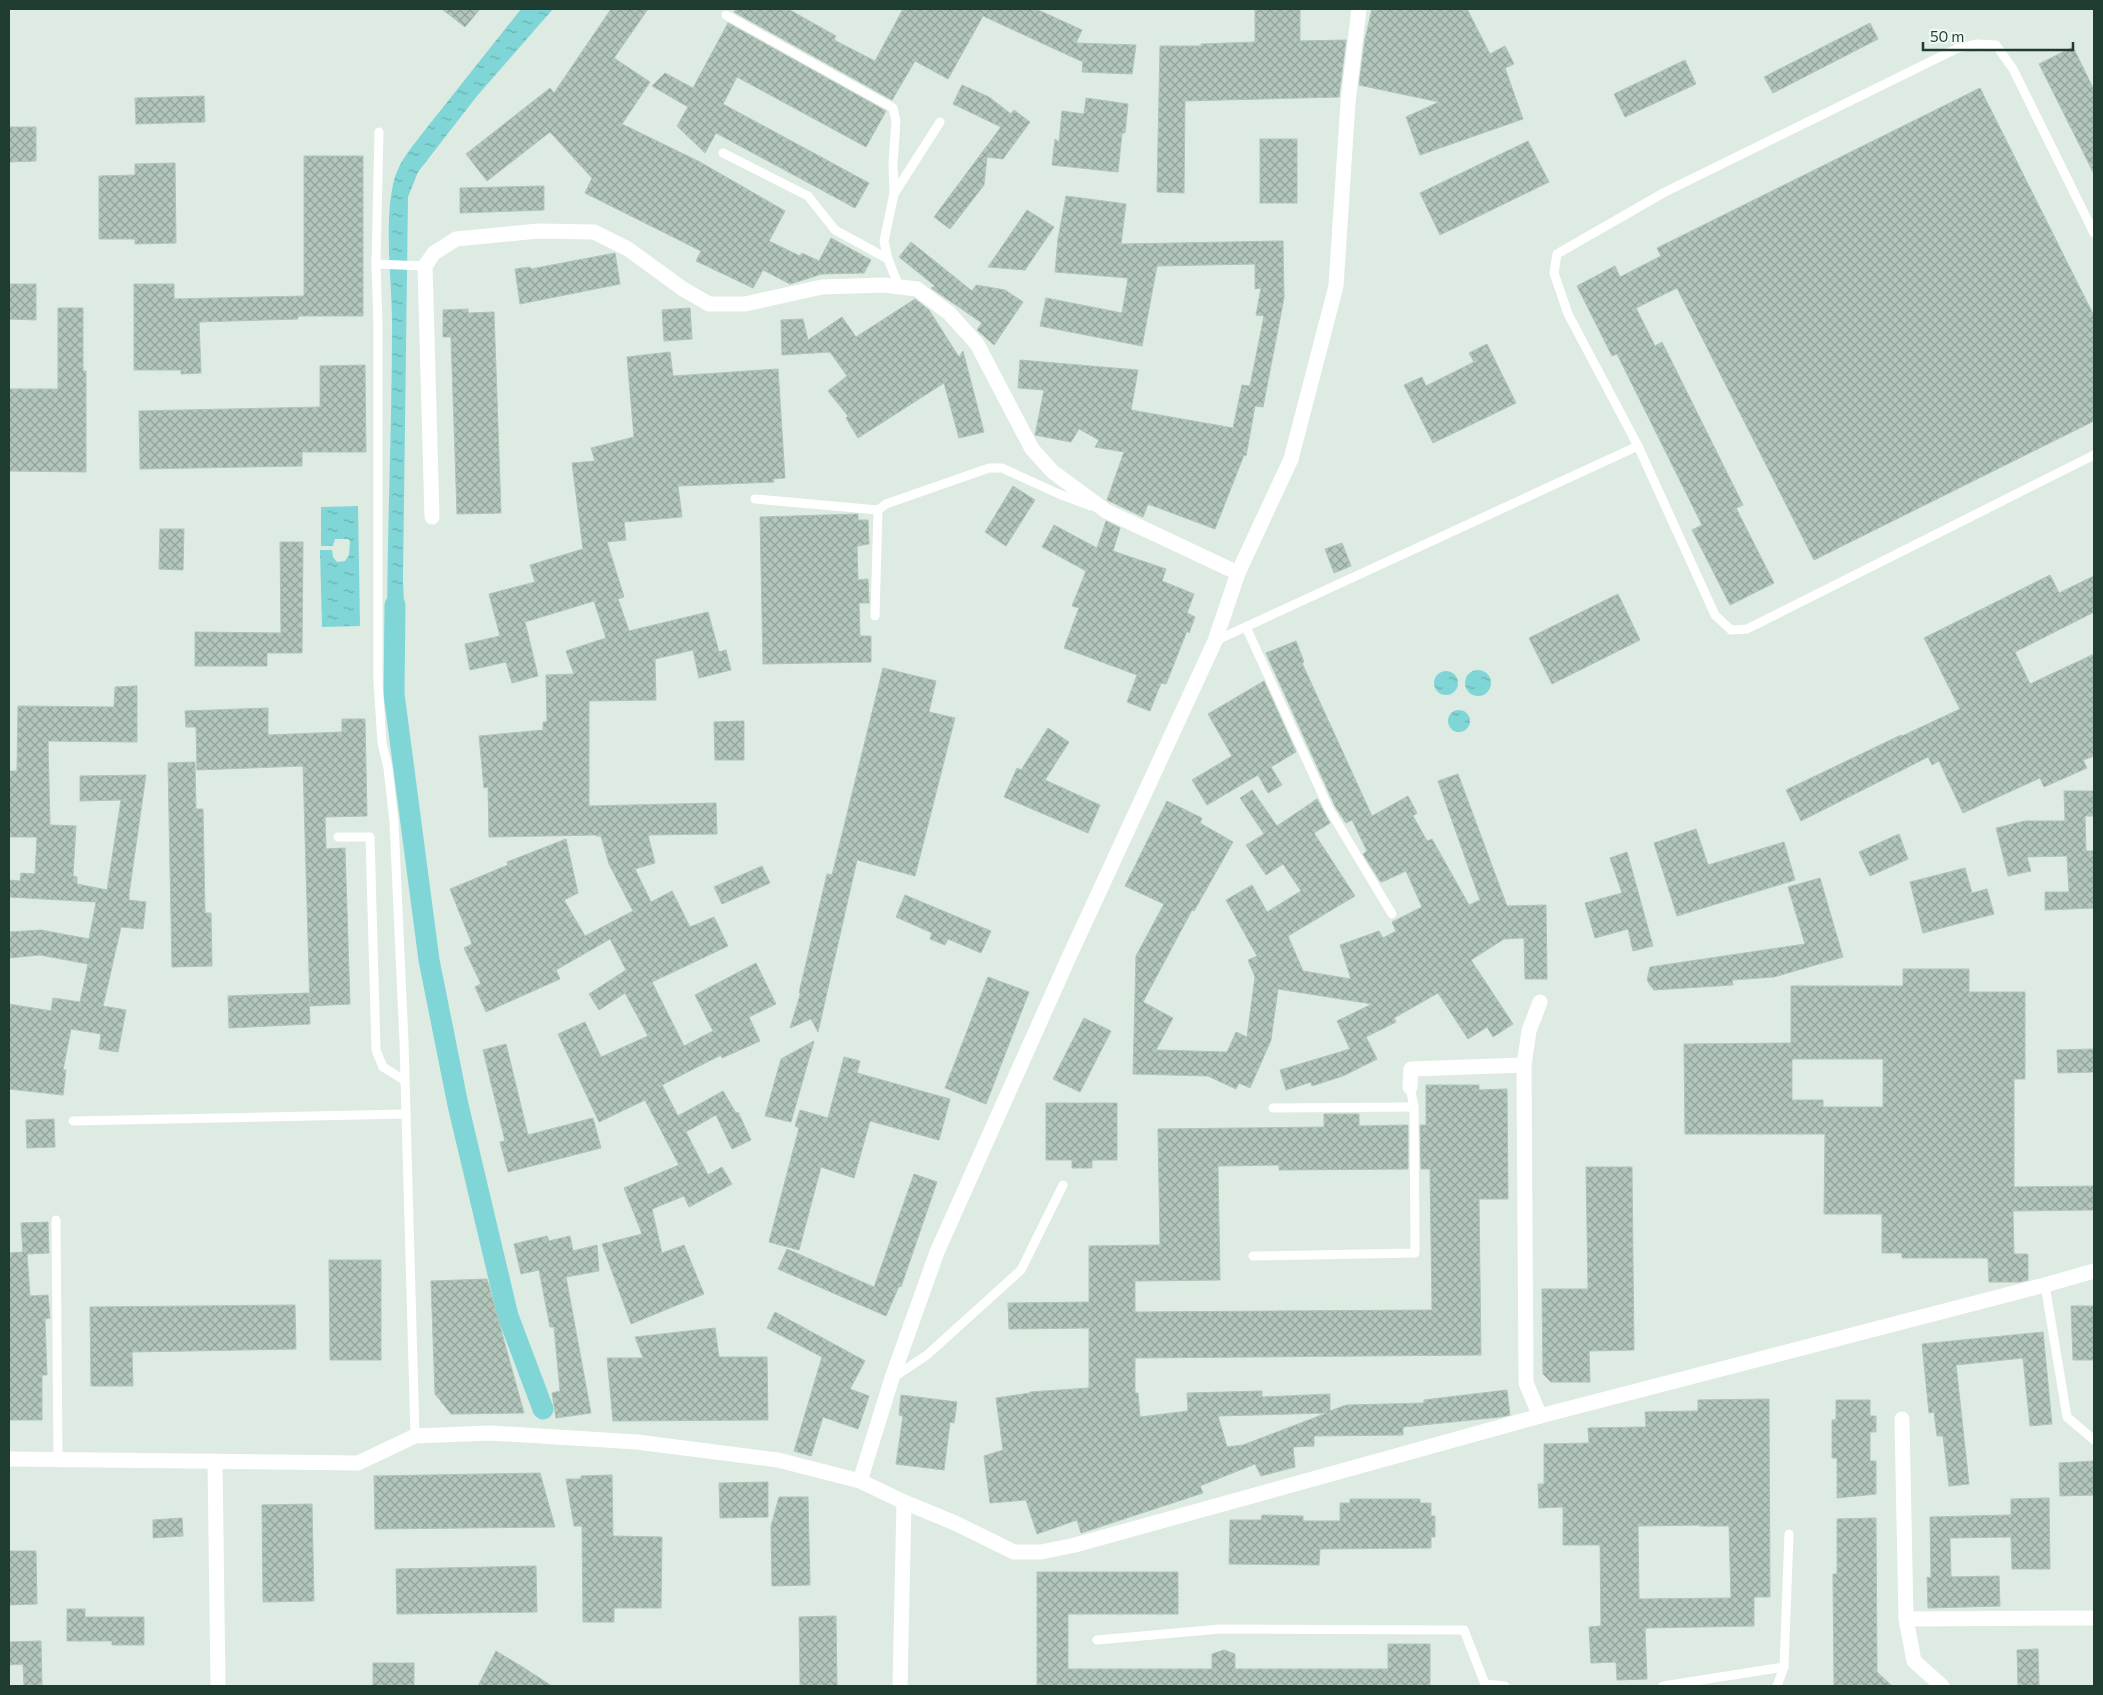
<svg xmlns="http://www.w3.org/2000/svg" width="2103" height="1695" viewBox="0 0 2103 1695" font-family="Commissioner,sans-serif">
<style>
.water{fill:url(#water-ripples)}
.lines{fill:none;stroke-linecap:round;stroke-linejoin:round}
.canal{stroke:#80d6d6;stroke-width:21}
.building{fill:url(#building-cross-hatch);stroke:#b0c5b9;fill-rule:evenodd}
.lane{stroke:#fff;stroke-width:9}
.street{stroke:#fff;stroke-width:15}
</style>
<defs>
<pattern id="water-ripples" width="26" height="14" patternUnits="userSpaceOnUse" patternTransform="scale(1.25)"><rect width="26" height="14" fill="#80d6d6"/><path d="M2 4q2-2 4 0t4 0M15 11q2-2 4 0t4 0" fill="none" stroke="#68afae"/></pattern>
<pattern id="building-cross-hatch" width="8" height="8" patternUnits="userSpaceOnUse" patternTransform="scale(1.25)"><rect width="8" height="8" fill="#b3c6bc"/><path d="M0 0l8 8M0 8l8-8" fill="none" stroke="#91a299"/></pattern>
</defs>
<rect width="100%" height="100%" fill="#deebe3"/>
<g class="water">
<path d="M521,9H553L477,96L418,172L408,197L403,579L405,633L387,634C387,530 392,427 392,324C392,281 383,217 395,177C400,161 411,148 421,135Z"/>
<path d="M358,506L360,626L322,627L320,550H332L333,557L337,562L345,561L349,555L350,541L348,539H335L333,546H321V507Z"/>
<circle cx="1478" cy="683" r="13"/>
<circle cx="1446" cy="683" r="12"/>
<circle cx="1459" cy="721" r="11"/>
</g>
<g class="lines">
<path class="canal" d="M395,605L394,694L429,960L458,1105L508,1316L543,1409"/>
</g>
<g class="building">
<path d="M442,9H480L465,27Z"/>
<path d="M611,9H648L614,58L650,82L622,124L700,162L785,211L769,241L800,256L802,253L819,261L831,238L871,260L864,273L822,274L790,284L763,270L753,288L696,261L701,251L585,193L592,178L550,132L487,181L466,154L550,88L554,93Z"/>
<path d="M736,9H788L836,36L834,40L875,61L903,9H1036L1082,30L1076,43L1136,45L1132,74L1082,72L1083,62L983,16L948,79L915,61L892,100L734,12Z"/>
<path d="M1255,9H1300V41L1346,40L1339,97L1185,101L1184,193L1157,192L1160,46H1201V44L1255,42Z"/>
<path d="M1372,9H1467L1490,54L1505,46L1514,64L1505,68L1523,119L1420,155L1406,117L1439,102L1359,85L1365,39Z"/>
<path d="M728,23L886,111L866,147L737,77L723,104L869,183L855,208L716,133L705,153L677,126L688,107L652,86L665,73L693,88Z"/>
<path d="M1870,23L1878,39L1773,93L1764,77Z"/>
<path d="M2073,47L2094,90V174L2039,64Z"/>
<path d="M1685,60L1696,84L1625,117L1614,94Z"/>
<path d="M962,85L989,97L1011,114L1014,110L1030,122L1003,159L987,157L984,185L950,229L934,217L1001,127L953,104Z"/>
<path d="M1980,88L2094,316V421L1814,560L1677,288L1636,308L1655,346L1662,342L1743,505L1736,508L1774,583L1730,605L1692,530L1702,525L1617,354L1612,356L1577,286L1615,266L1620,277L1661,256L1657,248Z"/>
<path d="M204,96L205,122L136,124L135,98Z"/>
<path d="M1086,98L1128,104L1125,133H1122L1118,172L1052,165L1055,139L1059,142L1062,111L1084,114Z"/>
<path d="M9,127H36V161L9,162Z"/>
<rect x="1260" y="139" width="37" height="64"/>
<path d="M1528,141L1549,182L1440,235L1420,193Z"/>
<path d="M304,156H363V316H298V319L199,322L201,373L181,374V370H134V284H174V299L304,296Z"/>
<path d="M175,163L176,243L135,244V239H99V176L135,175V164Z"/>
<path d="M544,186V210L460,213V188Z"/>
<path d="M1066,196L1126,204L1121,244L1283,241L1284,298L1263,407L1255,406L1246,456L1244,455L1215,529L1148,504L1143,517L1107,500L1124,452L1095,447L1099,440L1079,429L1071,442L1035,435L1044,390L1018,388L1020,360L1138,370L1131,410L1233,428L1242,385L1250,386L1264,316L1256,315L1261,288L1255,289V264L1157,266L1142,346L1040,326L1046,298L1122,313L1128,278L1055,272L1058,239Z"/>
<path d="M1027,210L1054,227L1025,270L988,267Z"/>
<path d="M911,242L972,291L976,285L1005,290L1023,302L994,345L977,330L982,323L931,288L935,286L899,257Z"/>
<path d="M615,253L620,284L520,304L515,269L530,267L531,269Z"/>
<path d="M9,284H36V320L9,319Z"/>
<path d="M915,299L929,310L959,357L963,351L984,432L959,438L944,383L858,438L846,418L848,416L828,391L847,376L830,352L782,355L781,320L803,319L808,340L842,317L856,337Z"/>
<path d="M58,308H83V371H86V472L9,471V389H58Z"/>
<path d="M690,308L692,339L664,341L662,310Z"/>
<path d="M468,309V313L494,312L501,513L457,514L451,337H443V310Z"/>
<path d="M1487,344L1516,403L1433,443L1404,385L1422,377L1426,386L1474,362L1469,353Z"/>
<path d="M670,352L673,376L778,369L785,478L773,479L774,482L678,486L682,517L624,522L626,540L607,542L624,597L618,599L629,631L708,612L719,652L726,650L731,670L699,678L693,650L655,659L656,700L589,701V806L716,803L717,834L648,835L655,863L635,869L651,902L672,891L690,927L714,917L728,946L652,982L684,1046L713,1031L695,995L756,963L776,1004L749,1017L760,1041L722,1058L721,1055L662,1085L678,1116L723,1091L736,1113L738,1112L751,1140L732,1149L716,1115L686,1132L708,1175L722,1167L732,1184L689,1207L684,1196L652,1209L662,1253L684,1245L704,1294L631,1324L602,1244L642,1234L624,1188L679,1165L645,1100L599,1122L558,1034L585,1022L601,1057L648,1036L625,993L599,1010L589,994L626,970L610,939L556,970L560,979L486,1012L475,987L481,984L464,948L472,944L450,889L508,865L507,862L566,839L578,893L564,900L585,936L633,911L609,864L601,836H596V835L489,837L488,787L484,788L479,736L543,730V722H547L546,675L574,674L566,651L606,638L594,601L525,622L538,676L512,683L506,662L470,670L465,644L500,636L489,594L535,582L530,565L583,549L572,463L595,461L591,448L634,437L627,357Z"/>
<path d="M365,365L366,452H302V466L140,469L139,411L320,407V366Z"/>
<path d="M1013,486L1035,500L1006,546L985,532Z"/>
<path d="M858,514V520H868L869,544L857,546L858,580L868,579L869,603H859L860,636H871V662L763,664L760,517Z"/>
<path d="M1106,521L1120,528L1113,551L1166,569L1162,581L1194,594L1187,613L1195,617L1189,633L1187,631L1166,684L1161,683L1150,711L1127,702L1137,675L1064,648L1079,608L1072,606L1086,571L1042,547L1054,525L1097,548Z"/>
<path d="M160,529H184L183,570L159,569Z"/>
<path d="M280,542H303L302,653H267V666H195V632L281,633Z"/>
<path d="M1342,543L1351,566L1334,573L1325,549Z"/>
<path d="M2050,575L2059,593L2094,576V612L2015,652L2030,684L2094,654V756L2083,760L2087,768L2044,787L2040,778L1963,813L1939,761L1932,765L1928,757L1801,821L1786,790L1901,735L1902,736L1960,709L1924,638Z"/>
<path d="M1618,594L1640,640L1552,684L1529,638Z"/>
<path d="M1296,641L1304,662L1302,663L1372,816L1408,796L1417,813L1413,816L1427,841L1432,839L1469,905L1480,900L1438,781L1458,774L1507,906L1546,905L1547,979H1525L1524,938L1504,939L1471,960L1513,1024L1493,1037L1487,1027L1468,1039L1438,993L1394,1018L1396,1022L1366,1037L1377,1059L1343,1076L1312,1086L1311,1082L1286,1090L1280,1070L1350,1049L1337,1021L1372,1004L1278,989L1271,1040L1250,1088L1239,1083L1236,1089L1208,1076L1133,1074L1136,956L1164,904L1125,886L1167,801L1202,818L1200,823L1233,842L1194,911L1192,910L1143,1002L1173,1018L1156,1050L1227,1052L1236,1032L1247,1037L1255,977L1248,960L1257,956L1226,900L1252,885L1267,912L1301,891L1283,864L1266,875L1246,845L1264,834L1240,798L1252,790L1277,826L1317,799L1330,823L1314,833L1355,896L1288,936L1303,971L1351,979L1340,945L1379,931L1383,938L1396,931L1392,922L1422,907L1406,871L1382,882L1380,881L1363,854L1367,851L1352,820L1346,823L1335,806L1266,653Z"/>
<path d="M883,668L936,681L929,712L955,718L915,876L857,860L818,1032L811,1019L790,1028L801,992L799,993L827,874L832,875Z"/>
<path d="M1264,681L1296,752L1271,767L1282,785L1268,793L1258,775L1207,805L1192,780L1232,756L1208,714Z"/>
<path d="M137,686V742L48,741L50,825L76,826L73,876L77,877V884L107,890L121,800L80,801V776L146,775L129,894V900L146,902L143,929L121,927L103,1006L126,1010L118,1052L99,1049L101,1034L71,1029L63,1070H66L63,1095L9,1089V1004L51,1011L53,998L80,1002L88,964L40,955L9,958V932L41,930L89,939L96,902L9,897V880L20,881L21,873L35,874L37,837H9V771H17L18,706L114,707L115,687Z"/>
<path d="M268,708V735L342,732V719H365L367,816L325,817L326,849L345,848L350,1004L310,1006L303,766L197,770L196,727H186L185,711Z"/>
<path d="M744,721V760H715L714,722Z"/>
<path d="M1048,728L1069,742L1045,780L1100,805L1088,833L1004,797L1017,768L1021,770Z"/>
<path d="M195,762L196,809H203L205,913H211L212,966L172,967L168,763Z"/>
<path d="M2064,791H2094V816H2085L2086,851H2094V908L2045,910V892H2069L2067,856L2027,857L2031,871L2008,876L1996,828L2025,821H2065Z"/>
<path d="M1696,829L1708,865L1784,842L1795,880L1677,916L1654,843Z"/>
<path d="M1899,834L1908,859L1870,876L1859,852Z"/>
<path d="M1627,852L1653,946L1633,951L1628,929L1595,938L1585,903L1622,893L1610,858Z"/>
<path d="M762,866L770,883L722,904L714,887Z"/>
<path d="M1965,868L1972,893L1987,889L1994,914L1923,933L1910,882Z"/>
<path d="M1820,878L1843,957L1774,977L1732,980L1733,985L1654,990L1650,985L1647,980L1650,967L1805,944L1788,887Z"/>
<path d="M905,895L991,931L981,953L948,939L945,945L930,939L932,933L896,917Z"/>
<path d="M1903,969H1969V992H2025V1079H2014V1187L2094,1186V1210L2013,1211L2014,1254H2028V1280L2019,1282H1989L1988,1258H1902V1253H1882V1214H1824L1825,1134H1685L1684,1044L1791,1043V986H1903ZM1792,1059H1883V1107H1823V1100H1792Z"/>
<path d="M988,977L1029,992L986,1104L945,1088Z"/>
<path d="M309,993L310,1024L229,1028L228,996Z"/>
<path d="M1084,1018L1111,1031L1080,1092L1053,1079Z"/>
<path d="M814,1041L791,1122L765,1116L781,1059Z"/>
<path d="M506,1044L528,1135L593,1118L601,1148L508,1172L500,1142L505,1141L483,1050Z"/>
<path d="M2094,1049V1072L2058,1073L2057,1050Z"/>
<path d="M844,1057L860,1061L857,1073L950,1099L939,1140L870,1121L854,1178L821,1167L799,1250L769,1242L799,1128L795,1126L800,1110L828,1118Z"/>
<path d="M1426,1085H1479V1090L1507,1089L1508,1199H1479L1481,1355L1135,1358V1393H1138L1140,1417L1188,1411L1187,1393L1262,1391V1397L1330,1394V1411L1346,1405L1424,1403V1400L1507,1390L1510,1415L1500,1417L1403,1427V1435L1314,1436V1446L1293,1447L1295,1467L1261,1476L1255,1464L1200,1486L1203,1493L1081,1533L1077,1520L1037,1534L1026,1500L990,1503L984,1456L1003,1450L996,1398L1030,1393V1392L1089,1388V1328L1009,1329L1008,1303L1089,1302V1246L1160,1245L1158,1129L1324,1127V1114H1359V1126L1408,1125V1169L1279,1170V1165L1218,1166L1220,1280L1135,1281V1312L1432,1310L1430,1169H1421L1420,1125H1426ZM1327,1413L1243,1445L1227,1447L1218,1416Z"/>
<path d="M1046,1103H1117V1160H1092V1168H1072V1160H1046Z"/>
<path d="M54,1119L55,1147L27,1148L26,1120Z"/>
<path d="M1586,1167H1632L1634,1350L1589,1351L1590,1382H1551L1543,1374L1542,1289H1588Z"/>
<path d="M914,1174L937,1182L901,1287L899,1286L886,1316L778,1269L787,1249L874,1287Z"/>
<path d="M48,1222L49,1253L27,1254L30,1296L48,1295L50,1318L45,1319L47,1375H42V1420H9V1253L23,1252L21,1223Z"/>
<path d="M547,1236L549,1241L570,1236L573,1251L597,1245L599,1271L566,1277L591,1413L556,1418L552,1393L560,1391L554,1327H550L539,1270L521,1274L514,1244Z"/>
<path d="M329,1260H381V1360H330Z"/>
<path d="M487,1279L524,1413L451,1414L435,1394L431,1281Z"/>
<path d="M295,1305L296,1349L132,1352L133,1386H91L90,1307Z"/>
<path d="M2071,1306H2094V1360H2073Z"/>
<path d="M775,1312L865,1361L850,1389L869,1396L858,1429L823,1417L811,1456L794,1451L822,1357L767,1328Z"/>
<path d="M715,1328L719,1357H767L768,1420L613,1421L607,1358H643L635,1337Z"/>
<path d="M2043,1332L2052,1424L2030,1426L2023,1358L1956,1365L1969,1484L1949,1486L1943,1436H1937L1934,1412L1929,1413L1922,1344Z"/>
<path d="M901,1395L957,1402L954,1423L950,1422L944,1470L896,1464L903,1416L899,1415Z"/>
<path d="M1769,1399L1770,1597H1754V1626L1645,1628L1647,1679L1617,1680L1616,1662L1591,1663L1589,1627L1601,1626L1600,1545H1563V1507L1539,1508L1538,1484H1544V1444L1589,1443L1588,1428L1646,1427L1645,1412L1698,1411V1400ZM1700,1525V1526H1729L1731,1598L1639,1599L1638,1526Z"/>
<path d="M1836,1400H1870V1416H1876V1432H1870V1461H1876V1494L1837,1498V1458H1832V1420H1836Z"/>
<path d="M2094,1461V1495L2060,1496L2059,1463Z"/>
<path d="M540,1473L555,1527L375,1529L374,1476Z"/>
<path d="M612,1475L613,1536L662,1537L661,1608H614V1622H583L582,1526H574L566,1479H581V1476Z"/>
<path d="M768,1482V1517L720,1518L719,1483Z"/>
<path d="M779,1497H808L810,1585L772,1586L771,1526Z"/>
<path d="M2049,1498L2050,1569H2012L2011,1537L1950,1538L1951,1577L1999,1576L2000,1606L1928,1608L1927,1577L1931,1578L1930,1517L2011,1515V1499Z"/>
<path d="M1350,1499H1420V1503H1431V1516H1435V1537H1431V1548L1320,1549L1319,1565L1229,1564L1230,1520H1261L1262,1515L1303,1516V1521H1340V1503H1350Z"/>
<path d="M312,1504L314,1601L263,1602L262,1505Z"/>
<path d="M182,1518L183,1536L153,1538V1520Z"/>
<path d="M1876,1518L1877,1672L1892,1686H1834L1833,1574H1837V1519Z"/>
<path d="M9,1551H36L37,1604L9,1605Z"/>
<path d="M536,1566L537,1612L397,1614L396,1569Z"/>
<path d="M1037,1572H1178V1614H1068V1669H1212V1654L1224,1650L1235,1654V1669H1388V1644H1430V1686H1037Z"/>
<path d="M67,1609H85V1617H144V1645H112V1641H67Z"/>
<path d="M836,1616L837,1686H800L799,1617Z"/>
<path d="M41,1641L42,1686H24L23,1664L9,1665V1642Z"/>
<path d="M2038,1649L2039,1686H2018L2017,1650Z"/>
<path d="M496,1651L521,1666L552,1686H478Z"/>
<rect x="373" y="1663" width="41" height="23"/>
</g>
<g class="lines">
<g class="lane">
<path d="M726,15L893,108L896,121L893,163L894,194"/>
<path d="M379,132L376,264L378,326V681L382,743L388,768L394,822L404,1042L415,1436"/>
<path d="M723,153L808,196L835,230L888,259"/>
<path d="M2094,233L2013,69L1996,45L1977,44L1958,48L1665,192L1557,254L1554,273L1568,314L1638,446L1715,615L1731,630L1747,629L2094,455"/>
<path d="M376,264L425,266"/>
<path d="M899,287L888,259L884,241L894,194L940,122"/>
<path d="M755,499L878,510"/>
<path d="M875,616L878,510L886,504L989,468H1002L1059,494L1091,506"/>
<path d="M1246,627L1329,809L1392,914"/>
<path d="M1215,641L1638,446"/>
<path d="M338,837H370L376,1050L383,1067L404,1080"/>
<path d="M1273,1108L1414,1107"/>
<path d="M73,1121L405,1114"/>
<path d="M56,1220L58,1459"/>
<path d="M1253,1256L1415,1253L1414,1107L1410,1087"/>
<path d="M2045,1285L2067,1417L2094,1440"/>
<path d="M894,1377L927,1355L1021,1270L1063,1185"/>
<path d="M1097,1640L1220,1629L1464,1630L1485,1684L1505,1686"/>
<path d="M1663,1686L1784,1667L1789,1534"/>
<path d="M1777,1686L1784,1667"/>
</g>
<g class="street">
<path d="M432,517L425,266L434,253L456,239L538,231L594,232L628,249L683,289L709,304H745L822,287L883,285L917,289L949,313L977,344L1032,449L1053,472L1106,511L1238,573"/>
<path d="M1410,1087L1411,1069L1524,1065"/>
<path d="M1540,1416L1526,1383L1524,1065L1529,1031L1540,1002"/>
<path d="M1902,1419L1906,1619L1914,1661L1942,1686"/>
<path d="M9,1459L358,1463L415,1436L490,1433L637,1442L778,1460L860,1481L904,1502L955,1523L1014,1552H1041L1075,1545L1540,1416L2045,1285L2094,1271"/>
<path d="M215,1461L218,1686"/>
<path d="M860,1481L892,1378L937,1252L1069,957L1215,641L1238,573L1291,459L1336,286L1348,102L1359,9"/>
<path d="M1906,1619L2094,1618"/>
<path d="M900,1686L904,1502"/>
</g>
</g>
<rect width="2103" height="1695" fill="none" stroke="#1e3c2f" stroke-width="20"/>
<path d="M1923 42v8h150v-8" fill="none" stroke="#1e3c2f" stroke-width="2.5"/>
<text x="1930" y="42" font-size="15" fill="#1e3c2f" stroke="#eff8f2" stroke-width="4" paint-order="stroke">50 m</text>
</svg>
